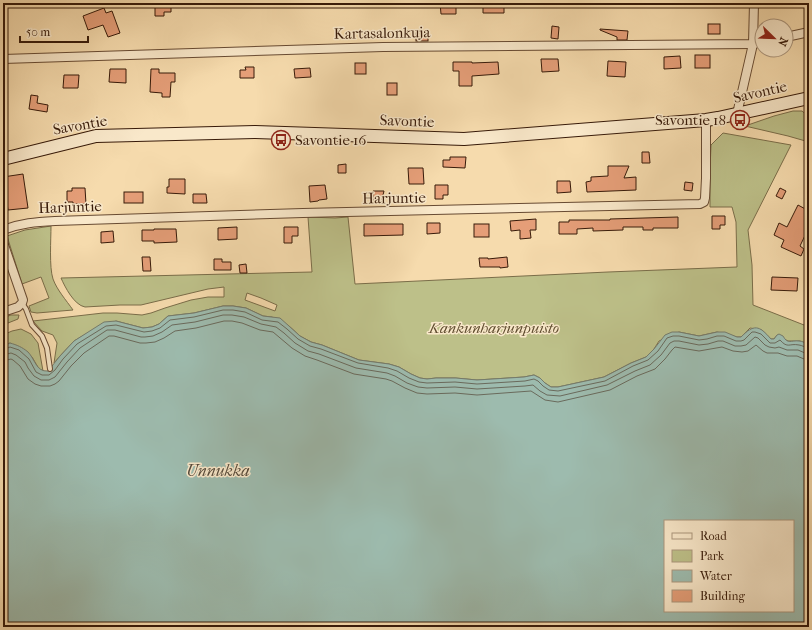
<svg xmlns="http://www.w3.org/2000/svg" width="812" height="630" viewBox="0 0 812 630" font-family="'IM FELL French Canon',serif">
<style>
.green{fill:#bdc089;stroke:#7a6d49;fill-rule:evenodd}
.water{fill:#9dbbae;stroke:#747b6c;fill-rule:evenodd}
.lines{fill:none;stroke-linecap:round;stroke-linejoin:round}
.shore{stroke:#6a6a5c;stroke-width:1}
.building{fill:#e59e78;stroke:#371a09}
.lane-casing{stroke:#674a32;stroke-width:6}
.street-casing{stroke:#674a32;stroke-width:10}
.secondary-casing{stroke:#371a09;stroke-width:14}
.lane{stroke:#f9e8ca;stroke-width:4}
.street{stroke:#f9e8ca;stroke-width:8}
.secondary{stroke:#f9e8ca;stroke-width:12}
.labels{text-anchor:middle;stroke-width:3;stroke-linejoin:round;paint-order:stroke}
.street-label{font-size:15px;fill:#371a09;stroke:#f9e8ca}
.poi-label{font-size:15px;fill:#371a09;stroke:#f9e8ca;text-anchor:end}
.park-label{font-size:15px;font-style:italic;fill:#5f4c2f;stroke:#f9e8ca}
.water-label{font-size:16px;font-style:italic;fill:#564a3b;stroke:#f9e8ca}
</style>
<rect width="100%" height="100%" fill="#f6dbad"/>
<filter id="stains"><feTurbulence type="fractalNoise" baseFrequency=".005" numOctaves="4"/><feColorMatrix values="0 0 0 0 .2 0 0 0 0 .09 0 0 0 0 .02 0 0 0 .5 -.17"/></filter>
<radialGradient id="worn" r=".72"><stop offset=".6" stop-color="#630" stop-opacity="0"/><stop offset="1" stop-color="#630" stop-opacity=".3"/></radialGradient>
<g class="green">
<path d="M793,111H802L809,117V142L788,136L745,126L774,116Z"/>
<path d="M723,133L791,145L748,230L752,265L753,305L804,325H809V345L800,341H788L777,335L774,339H771L762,330L750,328L741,337H737L717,332L699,336L679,332L659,341L654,349L646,357L631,363L604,377L558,387H551L545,383L540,378L534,375L524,377L477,380L455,378H436L427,379L420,378L411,374L399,367L389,364L359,360L322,345L311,342L300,336L289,326L272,317L263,316L246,308L233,306H223L194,313L168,316L159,324L152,327L143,328L116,321L86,334L74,341L60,356L54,363L57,343L53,335L42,331L33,321L103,313H117L142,315L151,313L165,308L191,300L208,297H224V287L208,289L141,305H120L85,307C74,305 65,287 61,278L312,272L308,217L335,218L348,217L355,284L608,272L737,267L736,222L732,207H710V170L711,145ZM247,293L261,298L277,305L275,311L245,300Z"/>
<path d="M51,226C51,239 49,267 53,279C57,290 66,300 73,310L37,313L31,312L29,306L49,298L41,277L22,284L7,236L25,230Z"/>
<path d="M11,315H19L18,319L3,325V318Z"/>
<path d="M21,329L31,334L38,343L43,371L39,369L32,357L10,343L3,346V335L12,331Z"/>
</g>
<path class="water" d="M223,306H233L246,308L263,316L280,318L289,326L300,336L311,342L322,345L359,360L389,364L399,367L411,374L420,378L427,379L436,378H456L477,380L524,377L534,375L540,378L545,383L551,387H558L604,377L631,363L646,357L654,349L665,335L672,332H679L699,336L717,332H725L737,337H741C754,324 759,325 771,339H774L777,335L779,334L783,336C788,345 791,340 799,341C802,341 806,343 809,345V627H3V346L10,343C17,345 22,347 28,352C35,359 36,372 48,371L60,356L74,341L104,322L116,321L143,328L152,327L159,324L168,316L194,313ZM665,521H793V611H665Z"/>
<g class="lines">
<g class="shore">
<path d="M3,350L10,347L19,350L29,359L36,372L42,375H49L55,370L63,359L77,344L106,326L116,325L144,332L152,331L160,328L170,320L194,317L223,310H233L245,312L262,320L278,322L287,329L298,339L310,346L321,349L358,363L388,368L397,371L409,378L419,382L427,383L455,382L477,384L525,381L534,379L538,381L543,386L549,390L558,391L605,381L633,366L648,360L658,351L667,338L673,336H679L699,340L707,339L717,336H724L736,341H741L744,340L752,332H755L761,334L770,343H775L780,340C788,349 789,343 799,345C802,345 805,348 809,348"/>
<path d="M3,355L11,353L16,355L25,362L28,368L34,376L41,380H49L55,377L67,362L80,348L107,330H115L141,337H145L153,336L162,332L172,325L195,322L223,315H232L244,317L261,324L276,327L284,333L295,343L308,351L319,354L356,368L387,373L395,376L407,383L418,387L427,388L455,387L477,389L525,386L533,385L540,391L547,395L560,396L607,385L635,371L650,365L661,355L670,343L674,341H679L699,345L708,344L718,341H723L735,346H741L746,345L755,337L758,338L765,345L769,347L775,348L779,347L787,350H798L805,353H809"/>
<path d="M3,361L11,359L13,360L20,366L28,379L35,384L41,386H50L55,384L59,381L71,366L84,353L109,336H114L140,343H146L155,342L164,338L175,331L196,328L224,321H232L242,323L260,330L273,332L292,348L305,356L317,360L354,374L386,379L392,381L405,388L417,393L427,394L455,393L477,395L531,391L545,400L558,402L610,390L637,376L655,369L665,359L672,350L675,347L699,351L722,347L733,351L742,352L748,351L756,345L763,351L767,353H778L787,356H797L804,359H809"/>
</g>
</g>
<g class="building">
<path d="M155,3H171V12H164V16H155Z"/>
<path d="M440,3H456V14H441Z"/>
<path d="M488,3H504V13H483V5H488Z"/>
<path d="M104,8L106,13L112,11L120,33L108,37L103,25L88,30L83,16Z"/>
<rect x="708" y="24" width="12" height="10"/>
<path d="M552,26L559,27L558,39L551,38Z"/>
<path d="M600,29L628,31L627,40H617V37L600,30Z"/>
<rect x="416" y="33" width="12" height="8"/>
<rect x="695" y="55" width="15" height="13"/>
<path d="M680,56L681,68L664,69V57Z"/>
<path d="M541,59H558L559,71L542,72Z"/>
<path d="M608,61L626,62L625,77L607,76Z"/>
<path d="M453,62H472V63L498,62L499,74L472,76V86H459V71H453Z"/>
<rect x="355" y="63" width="11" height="11"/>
<path d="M245,67H254V78H240V70H246Z"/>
<path d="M310,68L311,77L295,78L294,69Z"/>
<path d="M110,69H126V83L109,82Z"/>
<path d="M151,69H159V73H175V82H171L170,97H162V93L150,92Z"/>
<path d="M64,75H79L78,88H63Z"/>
<rect x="387" y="83" width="10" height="12"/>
<path d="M31,95L38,96L37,103L48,105L47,112L29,109Z"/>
<path d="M642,152H649L650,163H642Z"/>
<path d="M450,157H466L465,168L443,167V160H450Z"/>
<path d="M346,164V173H338V165Z"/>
<path d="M608,166H629L624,178L636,177V190L587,192L586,182L591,181V177L608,176Z"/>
<path d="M408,168H423L424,184H409Z"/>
<path d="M23,174L28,208L8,210L3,177Z"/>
<path d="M169,179H185V194L167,193V187H169Z"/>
<path d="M557,181H570L571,192L557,193Z"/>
<path d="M685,182L693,183L692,191L684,190Z"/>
<path d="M325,185L327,199L319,200L318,201L310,202L309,186Z"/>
<path d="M435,185H448V195H443V199H435Z"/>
<path d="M72,188H85L86,204H73V202H67V191H72Z"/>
<path d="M780,188L786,191L782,199L776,196Z"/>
<path d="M373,191H384L382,199L373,200Z"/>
<rect x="124" y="192" width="19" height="11"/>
<path d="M193,194H206L207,203H193Z"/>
<path d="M798,205L809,211V227L800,246L804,249L801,256L781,247L784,240L774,235L779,223L787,227Z"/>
<path d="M712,216H725V225H720V229H712Z"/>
<path d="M678,217V228H653V230H643V227H623V230L593,231V228L577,229V234H559V222H569V220H610V219Z"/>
<path d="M536,219V230H530L531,238L520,239V230L511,231L510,221Z"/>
<path d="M427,223H440V233L427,234Z"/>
<path d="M364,224H403V235L364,236Z"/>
<rect x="474" y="224" width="15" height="13"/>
<path d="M237,227V239L218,240V228Z"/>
<path d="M284,227H298V236H292V243H284Z"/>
<path d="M154,229H176L177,242L154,243V241H142V230H154Z"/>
<path d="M113,231L114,242L101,243V232Z"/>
<path d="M142,257H150L151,271H143Z"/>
<path d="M507,257L508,267L500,268V267H480L479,258H488V259Z"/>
<path d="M214,259H222V262H231V270H214Z"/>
<path d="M246,264L247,273H240L239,265Z"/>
<path d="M772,277L798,278L797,291L771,290Z"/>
</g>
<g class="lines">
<defs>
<path id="lane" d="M22,303L26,309L32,325L42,336L47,348L50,369"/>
<g id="street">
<path d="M786,37L809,32"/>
<path d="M3,59L383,47L753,44L762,42"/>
<path d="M737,114L753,44L754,3"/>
<path d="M3,230C21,223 36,222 55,221L303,213L700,204L704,202L705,198L706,178V120"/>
<path d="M3,242L23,300L22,303L18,307L3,312"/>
</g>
<path id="secondary" d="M3,159L96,136L255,132L464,139L706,120L718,118L809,98"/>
</defs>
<use href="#lane" class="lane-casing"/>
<use href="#street" class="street-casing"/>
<use href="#secondary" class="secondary-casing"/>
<use href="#lane" class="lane"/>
<use href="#street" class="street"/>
<use href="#secondary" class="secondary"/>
</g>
<defs>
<symbol id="bus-ring" viewBox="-11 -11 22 22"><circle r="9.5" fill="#f9e8ca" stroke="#8f2418" stroke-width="1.5"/><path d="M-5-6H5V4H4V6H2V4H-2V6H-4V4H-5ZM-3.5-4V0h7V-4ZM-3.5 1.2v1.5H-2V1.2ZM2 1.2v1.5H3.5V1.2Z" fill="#8f2418"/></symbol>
</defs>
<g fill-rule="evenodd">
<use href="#bus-ring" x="729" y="109" width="22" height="22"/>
<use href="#bus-ring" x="270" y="129" width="22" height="22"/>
</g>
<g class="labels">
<g class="street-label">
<text transform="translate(382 33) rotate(-1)" y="5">Kartasalonkuja</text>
<text transform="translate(760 92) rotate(-13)" y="5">Savontie</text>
<text transform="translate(407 121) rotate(2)" y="5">Savontie</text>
<text transform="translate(80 125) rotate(-10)" y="5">Savontie</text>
<text transform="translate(394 198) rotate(-1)" y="5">Harjuntie</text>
<text transform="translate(70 207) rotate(-2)" y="5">Harjuntie</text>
</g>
<g class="poi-label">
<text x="726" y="125">Savontie 18</text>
<text x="295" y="145" text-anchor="start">Savontie 16</text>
</g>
<g class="park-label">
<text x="494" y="333">Kankunharjunpuisto</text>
</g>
<g class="water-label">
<text x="218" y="476">Unnukka</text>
</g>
</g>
<rect width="812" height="630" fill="none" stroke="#f6dbad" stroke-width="16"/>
<rect x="4" y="4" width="804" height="622" fill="none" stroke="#371a09" stroke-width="2"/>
<rect x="8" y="8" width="796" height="614" fill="none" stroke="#371a09"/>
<rect x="664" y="520" width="130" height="92" fill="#f9e8ca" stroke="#ab967d"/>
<rect x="672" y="533" width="20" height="6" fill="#f9e8ca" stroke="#ab967d"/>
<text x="700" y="540" font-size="12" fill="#371a09">Road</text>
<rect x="672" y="550" width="20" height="12" fill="#bdc089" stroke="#ab967d"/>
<text x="700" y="560" font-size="12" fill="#371a09">Park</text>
<rect x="672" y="570" width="20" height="12" fill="#9dbbae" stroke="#ab967d"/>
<text x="700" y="580" font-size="12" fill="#371a09">Water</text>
<rect x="672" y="590" width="20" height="12" fill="#e59e78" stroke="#ab967d"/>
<text x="700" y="600" font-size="12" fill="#371a09">Building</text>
<g transform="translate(774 38) rotate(113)"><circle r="19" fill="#f9e8ca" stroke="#ab967d"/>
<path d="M0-3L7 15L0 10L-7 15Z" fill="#8f2418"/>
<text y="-6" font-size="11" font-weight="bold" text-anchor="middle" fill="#371a09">N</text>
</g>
<path d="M20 36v6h68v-6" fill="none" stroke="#371a09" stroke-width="2"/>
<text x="26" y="36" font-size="12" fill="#371a09" stroke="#f9e8ca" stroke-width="3" paint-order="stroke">50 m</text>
<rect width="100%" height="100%" filter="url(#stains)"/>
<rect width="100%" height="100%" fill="url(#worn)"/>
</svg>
